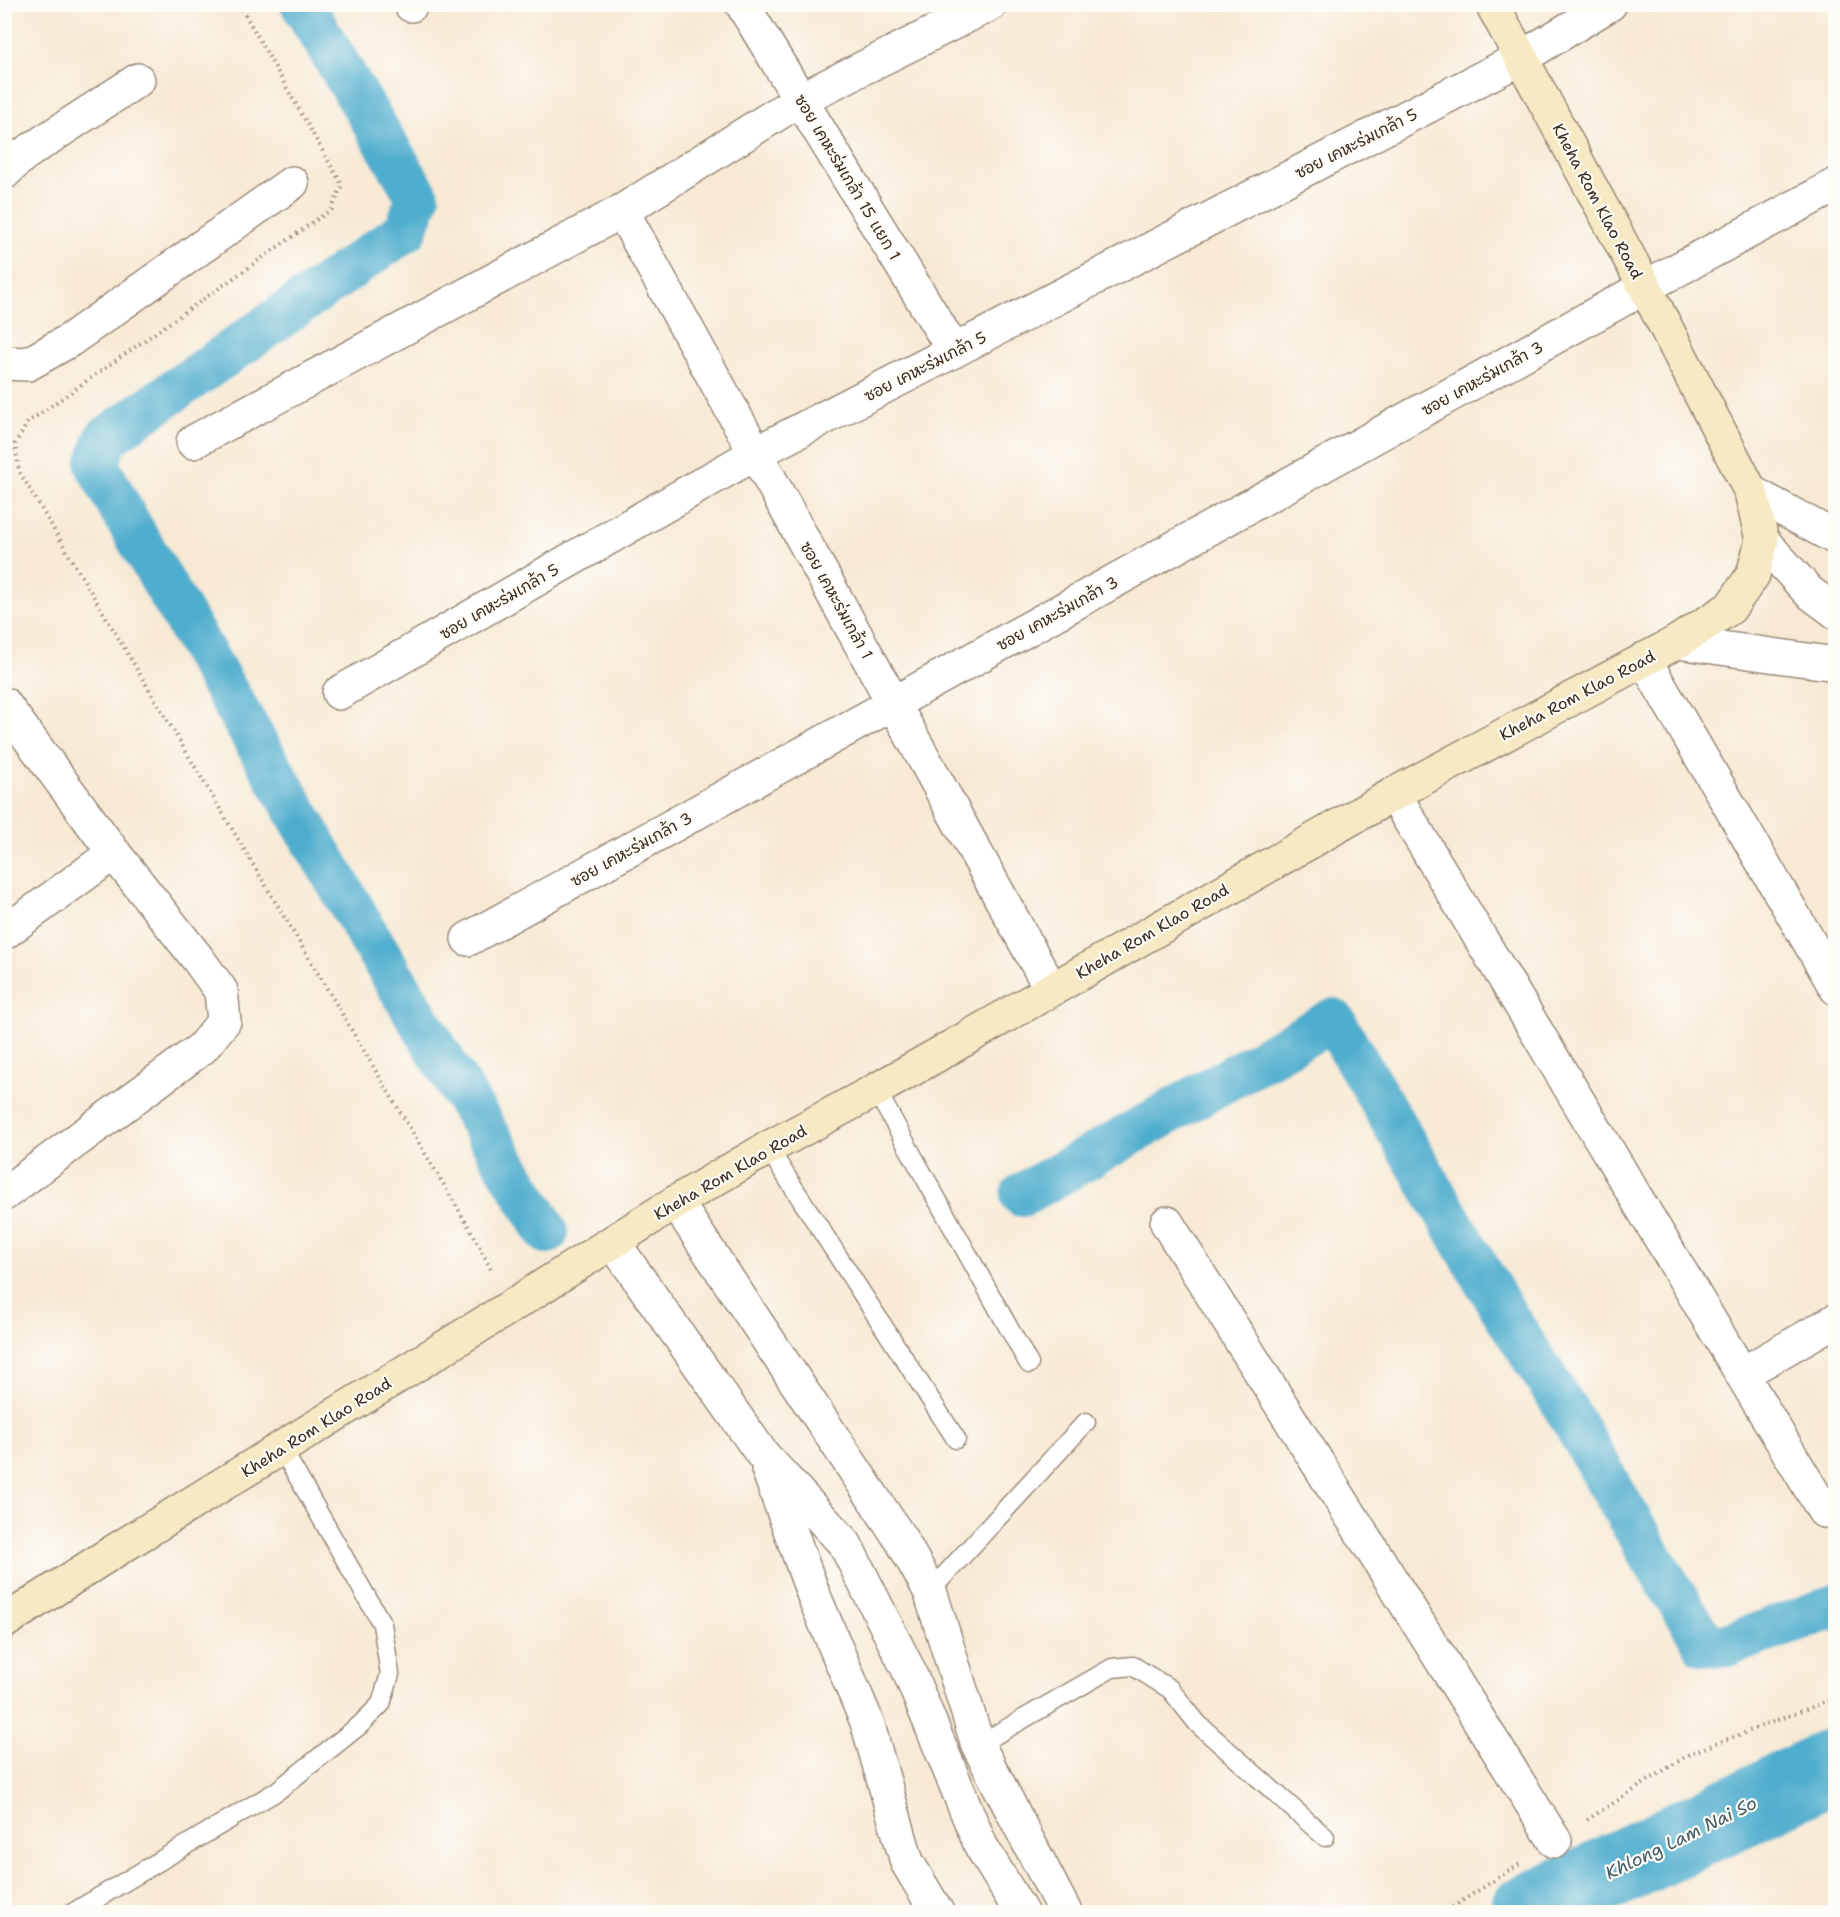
<svg xmlns="http://www.w3.org/2000/svg" width="1840" height="1917" viewBox="0 0 1840 1917" font-family="'Shantell Sans','Playpen Sans Thai',sans-serif">
<style>
.lines{fill:none;stroke-linecap:round;stroke-linejoin:round}
.canal{stroke:#50adce;stroke-width:44}
.river{stroke:#50adce;stroke-width:75}
.lane-casing{stroke:#998a79;stroke-width:21}
.street-casing{stroke:#998a79;stroke-width:36}
.secondary-casing{stroke:#998a79;stroke-width:36}
.path{stroke:#998a79;stroke-width:4;stroke-dasharray:1.5 4.5;stroke-linecap:butt}
.lane{stroke:#fff;stroke-width:18}
.street{stroke:#fff;stroke-width:33}
.secondary{stroke:#f7e9c3;stroke-width:33}
.labels{text-anchor:middle;stroke-width:4.5;stroke-linejoin:round;paint-order:stroke}
.street-label{font-size:16px;fill:#3b2a1e;stroke:#fdfcf7}
.water-label{font-size:18px;font-style:italic;fill:#435e64;stroke:#fdfcf7}
</style>
<rect width="100%" height="100%" fill="#fdfcf7"/>
<filter id="ink" filterUnits="userSpaceOnUse"><feTurbulence type="fractalNoise" baseFrequency=".0167" numOctaves="2"/><feDisplacementMap in="SourceGraphic" scale="12" xChannelSelector="R" yChannelSelector="G"/><feConvolveMatrix kernelMatrix="1 2 1 2 8 2 1 2 1" color-interpolation-filters="sRGB"/></filter>
<filter id="wash" filterUnits="userSpaceOnUse"><feTurbulence type="fractalNoise" baseFrequency=".008" numOctaves="4" result="noise"/><feDisplacementMap in="SourceGraphic" scale="24" xChannelSelector="R" yChannelSelector="G"/><feGaussianBlur stdDeviation="1.35" result="paint"/><feColorMatrix in="noise" values="0 0 0 0 0 0 0 0 0 0 0 0 0 0 0 0 0 1.4 0 .05"/><feComposite in="paint" operator="in"/></filter>
<g filter="url(#wash)">
<rect width="100%" height="100%" fill="#f7e9d4"/>
<g class="lines">
<g class="canal">
<path d="M302,4L418,197L406,230L106,438L97,465L123,513L369,937L547,1232"/>
<path d="M1022,1195L1333,1020L1505,1314L1567,1411L1650,1555L1705,1644L1728,1645L1836,1606"/>
</g>
<path class="river" d="M1527,1912L1836,1764"/>
</g>
</g>
<g filter="url(#ink)">
<g class="lines">
<defs>
<g id="lane">
<path d="M876,1090L1029,1364"/>
<path d="M768,1148L956,1439"/>
<path d="M930,1591L1086,1422"/>
<path d="M978,1745L1112,1668L1133,1666L1170,1689L1198,1724L1325,1837"/>
<path d="M74,1912L277,1791L360,1725L381,1704L390,1674L382,1624L282,1449"/>
</g>
<g id="street">
<path d="M742,4L954,351"/>
<path d="M411,5V4"/>
<path d="M4,173L23,155L138,80"/>
<path d="M622,211L1051,989"/>
<path d="M4,363L28,364L70,340L292,183"/>
<path d="M193,442L622,211L801,99L991,4"/>
<path d="M1751,492L1836,538"/>
<path d="M1762,540L1809,592L1836,612"/>
<path d="M1677,642L1836,664"/>
<path d="M1644,659L1836,988"/>
<path d="M339,693L756,453L1521,58L1610,4"/>
<path d="M4,704L114,853L198,959L221,991L224,1021L202,1048L4,1194"/>
<path d="M1394,794L1824,1511"/>
<path d="M4,933L114,853"/>
<path d="M468,939L1645,287L1836,185"/>
<path d="M676,1202L902,1541L930,1591L978,1745L1065,1912"/>
<path d="M1167,1223L1555,1841"/>
<path d="M613,1242L762,1454L845,1544L908,1669L981,1846L1021,1912"/>
<path d="M1742,1374L1836,1320"/>
<path d="M768,1469L814,1596L867,1722L907,1862L937,1912"/>
</g>
<path id="secondary" d="M4,1622L108,1555L510,1307L676,1202L768,1148L876,1090L1394,794L1677,642L1730,608L1753,575L1762,540L1751,492L1645,287L1492,4"/>
</defs>
<use href="#lane" class="lane-casing"/>
<use href="#street" class="street-casing"/>
<use href="#secondary" class="secondary-casing"/>
<g class="path">
<path d="M239,4L342,185L332,209L28,422L15,444L19,471L473,1234L493,1273"/>
<path d="M1587,1820L1691,1753L1836,1698"/>
<path d="M1449,1912L1451,1908L1523,1862"/>
</g>
<use href="#lane" class="lane"/>
<use href="#street" class="street"/>
<use href="#secondary" class="secondary"/>
</g>
</g>
<g class="labels">
<g class="street-label">
<text transform="translate(1356 143) rotate(-27)" y="6">ซอย เคหะร่มเกล้า 5</text>
<text transform="translate(848 177) rotate(59)" y="6">ซอย เคหะร่มเกล้า 15 แยก 1</text>
<text transform="translate(1598 201) rotate(62)" y="6">Kheha Rom Klao Road</text>
<text transform="translate(925 366) rotate(-27)" y="6">ซอย เคหะร่มเกล้า 5</text>
<text transform="translate(1482 378) rotate(-29)" y="6">ซอย เคหะร่มเกล้า 3</text>
<text transform="translate(837 600) rotate(61)" y="6">ซอย เคหะร่มเกล้า 1</text>
<text transform="translate(499 601) rotate(-30)" y="6">ซอย เคหะร่มเกล้า 5</text>
<text transform="translate(1057 613) rotate(-29)" y="6">ซอย เคหะร่มเกล้า 3</text>
<text transform="translate(1577 695) rotate(-28)" y="6">Kheha Rom Klao Road</text>
<text transform="translate(631 849) rotate(-29)" y="6">ซอย เคหะร่มเกล้า 3</text>
<text transform="translate(1152 931) rotate(-30)" y="6">Kheha Rom Klao Road</text>
<text transform="translate(730 1172) rotate(-30)" y="6">Kheha Rom Klao Road</text>
<text transform="translate(316 1427) rotate(-32)" y="6">Kheha Rom Klao Road</text>
</g>
<g class="water-label">
<text transform="translate(1681 1838) rotate(-26)" y="6">Khlong Lam Nai So</text>
</g>
</g>
<rect width="1840" height="1917" fill="none" stroke="#fdfcf7" stroke-width="24"/>
</svg>
